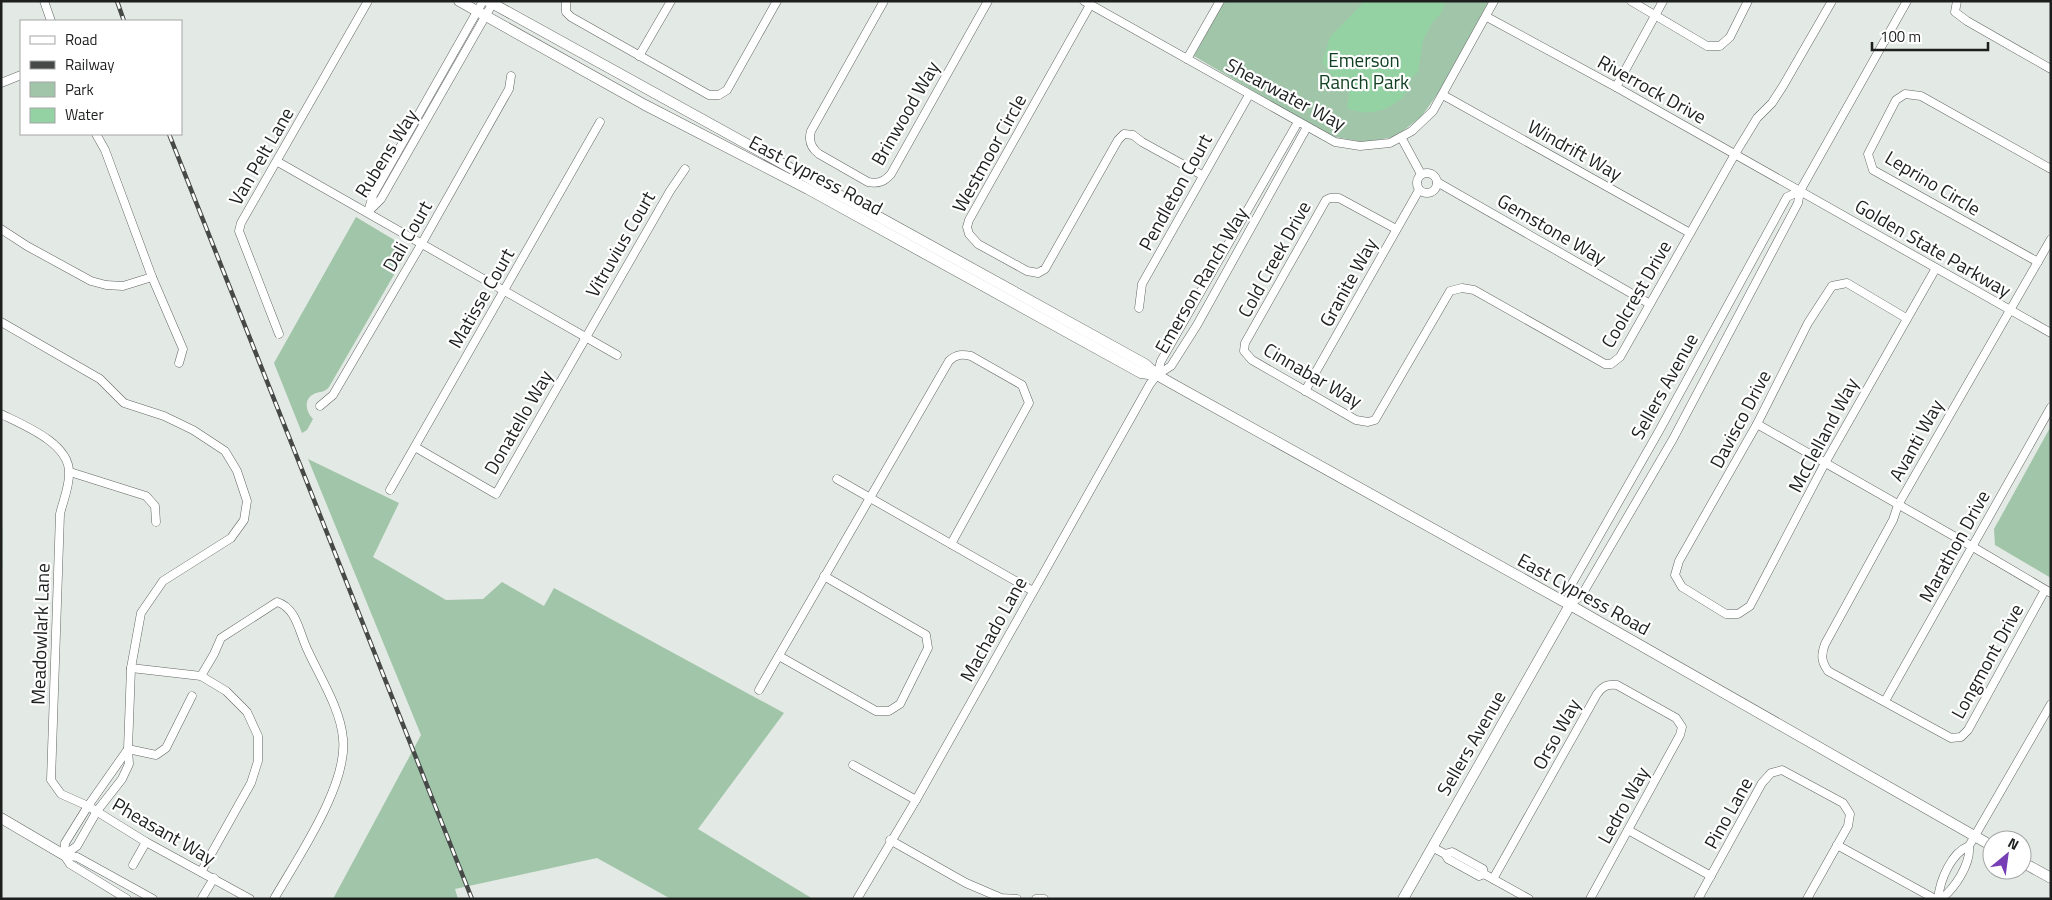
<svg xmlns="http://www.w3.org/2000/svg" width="2052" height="900" viewBox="0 0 2052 900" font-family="'Titillium Web',sans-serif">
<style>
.green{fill:#a1c5a9}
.water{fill:#94d2a4}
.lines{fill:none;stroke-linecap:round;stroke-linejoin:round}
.stream{stroke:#94d2a4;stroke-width:2.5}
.minor-casing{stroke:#626763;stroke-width:9}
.tertiary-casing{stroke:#626763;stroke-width:11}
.minor{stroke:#fff;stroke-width:8}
.tertiary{stroke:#fff;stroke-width:10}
.rail-casing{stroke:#464947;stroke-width:4.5}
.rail{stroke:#fff;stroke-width:2.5;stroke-dasharray:8;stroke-linecap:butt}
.labels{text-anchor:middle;stroke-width:4.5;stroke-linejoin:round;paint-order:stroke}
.park-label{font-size:19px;fill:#124022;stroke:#fff}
.street-label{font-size:19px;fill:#1c1f1d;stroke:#fff}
</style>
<rect width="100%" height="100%" fill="#e3e9e4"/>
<g class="green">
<path d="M1224,1H1489L1439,92L1421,117L1395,137L1363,142L1330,136L1194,56Z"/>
<path d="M356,217L401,244L406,254L329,387C324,393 320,391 314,394C303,399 306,412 313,419L307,430L302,433L274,363Z"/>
<path d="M2051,426V578L1995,545L1994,529Z"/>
<path d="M308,459L399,503L373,557L446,600L483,599L502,582L544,606L554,588L784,713L698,829L813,899H671L597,858L455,889L458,899H333L421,735Z"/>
</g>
<path class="water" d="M1365,1H1447L1444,5L1442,12L1432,23L1423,40L1418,72C1406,82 1411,83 1404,95C1403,98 1398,101 1395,103C1381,113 1366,115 1349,109L1347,105C1350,98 1350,88 1343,83H1336C1334,75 1327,70 1322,62L1330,37Z"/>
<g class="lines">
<g class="stream">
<path d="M1,527V549"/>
<path d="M1,551V555"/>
<path d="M1,558V569"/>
<path d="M1,580V581"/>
<path d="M1,589V590"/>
</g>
<defs>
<g id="minor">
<path d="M44,1L51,21"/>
<path d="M566,1V12L571,17L709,95H719L727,90L777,1"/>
<path d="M884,1L811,131C808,141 811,148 819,154L868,182C878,184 884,182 891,174L988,1"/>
<path d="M1084,1L1335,142L1360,146L1390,143L1412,131L1433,111L1494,1"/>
<path d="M1631,1L1707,46H1720L1730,37L1748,1"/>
<path d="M1957,1L1955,12L1967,21L2051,69"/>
<path d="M1090,5L969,220L967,227L969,234L978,244L1027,271L1038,273L1045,269L1118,140L1124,134L1133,135L1142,142L1202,175"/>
<path d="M1487,17L1616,87L2051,333"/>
<path d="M639,56L671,1"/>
<path d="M1187,59L1220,1"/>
<path d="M1,83L21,75"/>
<path d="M1616,87L1663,1"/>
<path d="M1443,95L1690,233"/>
<path d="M96,134L105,150L152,277L183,349L179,363"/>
<path d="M1401,137L1421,174"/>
<path d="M278,162L617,355"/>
<circle cx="1427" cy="183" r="10"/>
<path d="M1437,182L1650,304"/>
<path d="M368,212L381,199L494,1"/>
<path d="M368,212L373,195L483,1"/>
<path d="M1,229L27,246L91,281L106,285L123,286L152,277"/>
<path d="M1396,229L1339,198H1330L1326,200L1245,343L1244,351L1252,360L1356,420L1368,422L1375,420L1450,291L1462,288L1474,290L1605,364H1611L1620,357L1735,154L1757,118L1772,103L1783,86L1832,1"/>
<path d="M2038,262L1873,170L1868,154L1896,100L1905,94L1921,96L2051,169"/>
<path d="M1139,308L1142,284L1249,95"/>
<path d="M1906,318L1847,283L1832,286L1808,323L1757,424L1679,561L1675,575L1682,587L1726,614H1738L1750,606L1825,463L1936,268"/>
<path d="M1,322L100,379L124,403L164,416L193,430L225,451L237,471L247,501L244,520L231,538L163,581L141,613L131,668L128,749L129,764L122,779L97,811L77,846L64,855"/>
<path d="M279,334L239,231L241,223L368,1"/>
<path d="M1157,375L1161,361L1298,122"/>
<path d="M1305,391L1419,190"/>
<path d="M320,406L333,395L422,243L509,89L511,76"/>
<path d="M1,414C23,425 69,443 69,472C70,485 63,501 60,514L51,780L61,794L88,806L146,842L250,899"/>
<path d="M1757,424L1973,547L2051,593"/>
<path d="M415,447L496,494L670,191L685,169"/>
<path d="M70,472L146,496L155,506L156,522"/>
<path d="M837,479L1033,591"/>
<path d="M390,490L600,122"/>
<path d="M2045,590L1968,730L1961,737L1951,738L1828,671C1821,661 1821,655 1825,644L1893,520L1898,505L2051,239"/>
<path d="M1570,605L1583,593L1673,439L1798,203L1800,191L1907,1"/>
<path d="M1570,605V587L1659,431L1787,197L1800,191"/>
<path d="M779,656L876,711H889L900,704L928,648L926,635L824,576"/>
<path d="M131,668L201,676L226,691L247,712L258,736V761L251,783L201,872"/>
<path d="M201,676L214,654L221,638L277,602C297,608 299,633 308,651C320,677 341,710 343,739C348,785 297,859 274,899"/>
<path d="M759,690L949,361C956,354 962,354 971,356L1022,385L1029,403L951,544"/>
<path d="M1885,701L2051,407"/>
<path d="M128,749L156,755L166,748L192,696"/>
<path d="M853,765L916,800"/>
<path d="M1628,830L1711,876"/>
<path d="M890,840L966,883L1001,898L1017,899"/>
<path d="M1837,845L1935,899"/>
<path d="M1432,847L1445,854L1448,859L1479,876L1484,874"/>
<path d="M1445,854L1452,852L1483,869L1484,874L1529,899"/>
<path d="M64,855L65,843L88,806L128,749"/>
<path d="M64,855L77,857L153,899"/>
<path d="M64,855L70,864L127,899"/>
<path d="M133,865L146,842"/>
<path d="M1493,879L1597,694C1603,686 1607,684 1617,685L1676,718L1682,727L1680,735L1590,899"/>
<path d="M202,898L214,878"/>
<path d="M857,899L916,800L1150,384L1157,375L1171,366L1197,325L1307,127"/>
<path d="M1036,899H1044"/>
<path d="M1698,899L1762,783L1771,773L1782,770L1843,803L1850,814L1848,826L1807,899"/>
<path d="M1938,899C1940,880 1951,853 1969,846"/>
<path d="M1941,899C1955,888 1971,864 1969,846L2051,704"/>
</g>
<g id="tertiary">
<path d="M459,1L645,105L808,189L1141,373L1156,375"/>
<path d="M488,1L1145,364L1157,375L1171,383L1570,605L1992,846"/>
<path d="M1,818L64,855"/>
<path d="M2022,862L2051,878"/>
<path d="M1403,899L1570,605"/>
</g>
</defs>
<use href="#minor" class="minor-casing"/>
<use href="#tertiary" class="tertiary-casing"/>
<use href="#minor" class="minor"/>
<use href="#tertiary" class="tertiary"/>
<defs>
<g id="rail">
<path d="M117,1L124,21"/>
<path d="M169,134L472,899"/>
</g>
</defs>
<use href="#rail" class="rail-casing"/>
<use href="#rail" class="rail"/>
</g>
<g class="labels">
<g class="park-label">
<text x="1364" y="67">Emerson<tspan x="1364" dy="22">Ranch Park</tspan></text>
</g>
<g class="street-label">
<text transform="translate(1652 89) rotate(29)" y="7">Riverrock Drive</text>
<text transform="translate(1286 94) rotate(28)" y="7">Shearwater Way</text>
<text transform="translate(905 113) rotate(-60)" y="7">Brinwood Way</text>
<text transform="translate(1575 150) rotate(29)" y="7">Windrift Way</text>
<text transform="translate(386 153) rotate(-58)" y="7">Rubens Way</text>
<text transform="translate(989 153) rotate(-61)" y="7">Westmoor Circle</text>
<text transform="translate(261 156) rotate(-60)" y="7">Van Pelt Lane</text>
<text transform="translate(816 175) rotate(28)" y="7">East Cypress Road</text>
<text transform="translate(1933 183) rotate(31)" y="7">Leprino Circle</text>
<text transform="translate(1175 192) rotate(-61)" y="7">Pendleton Court</text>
<text transform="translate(1552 229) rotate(30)" y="7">Gemstone Way</text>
<text transform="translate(407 236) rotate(-60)" y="7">Dali Court</text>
<text transform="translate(620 244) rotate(-60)" y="7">Vitruvius Court</text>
<text transform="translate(1933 248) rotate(30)" y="7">Golden State Parkway</text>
<text transform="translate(1274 259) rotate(-61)" y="7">Cold Creek Drive</text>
<text transform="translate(1201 280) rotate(-60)" y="7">Emerson Ranch Way</text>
<text transform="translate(1348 282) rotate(-61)" y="7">Granite Way</text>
<text transform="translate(1636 294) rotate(-60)" y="7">Coolcrest Drive</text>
<text transform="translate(481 298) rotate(-60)" y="7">Matisse Court</text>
<text transform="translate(1313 375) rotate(30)" y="7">Cinnabar Way</text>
<text transform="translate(1664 386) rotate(-61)" y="7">Sellers Avenue</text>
<text transform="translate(1740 419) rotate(-62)" y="7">Davisco Drive</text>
<text transform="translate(518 422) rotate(-60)" y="7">Donatello Way</text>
<text transform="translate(1823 435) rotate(-62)" y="7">McClelland Way</text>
<text transform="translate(1916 440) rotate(-61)" y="7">Avanti Way</text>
<text transform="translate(1954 546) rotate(-61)" y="7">Marathon Drive</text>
<text transform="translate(1584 594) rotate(29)" y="7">East Cypress Road</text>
<text transform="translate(993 629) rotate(-61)" y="7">Machado Lane</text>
<text transform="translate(40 634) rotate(-88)" y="7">Meadowlark Lane</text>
<text transform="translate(1987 661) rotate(-61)" y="7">Longmont Drive</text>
<text transform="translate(1556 734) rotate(-61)" y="7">Orso Way</text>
<text transform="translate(1471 743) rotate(-60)" y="7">Sellers Avenue</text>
<text transform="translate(1623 805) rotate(-61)" y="7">Ledro Way</text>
<text transform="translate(1728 813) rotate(-61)" y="7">Pino Lane</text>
<text transform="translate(164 831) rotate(30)" y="7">Pheasant Way</text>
</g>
</g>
<rect width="2052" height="900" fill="none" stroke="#1c1f1d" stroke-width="5"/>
<rect x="20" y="20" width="162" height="115" fill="#ffffff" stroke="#a4a5a5"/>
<rect x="30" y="36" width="25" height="8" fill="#ffffff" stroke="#a4a5a5"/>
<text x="65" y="45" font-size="15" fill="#1c1f1d">Road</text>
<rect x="30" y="61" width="25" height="8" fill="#464947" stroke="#a4a5a5"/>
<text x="65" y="70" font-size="15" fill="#1c1f1d">Railway</text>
<rect x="30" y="82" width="25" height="15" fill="#a1c5a9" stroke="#a4a5a5"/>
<text x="65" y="95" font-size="15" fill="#1c1f1d">Park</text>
<rect x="30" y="108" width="25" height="15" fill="#94d2a4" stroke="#a4a5a5"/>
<text x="65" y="120" font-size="15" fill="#1c1f1d">Water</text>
<g transform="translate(2007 855) rotate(29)"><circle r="24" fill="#ffffff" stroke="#a4a5a5"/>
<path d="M0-4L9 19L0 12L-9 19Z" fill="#773eb5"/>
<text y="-8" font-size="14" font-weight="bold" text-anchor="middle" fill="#1c1f1d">N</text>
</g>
<path d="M1872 42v8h116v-8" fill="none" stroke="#1c1f1d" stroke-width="2.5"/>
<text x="1880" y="42" font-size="15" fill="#1c1f1d" stroke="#ffffff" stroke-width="4" paint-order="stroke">100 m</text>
</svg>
